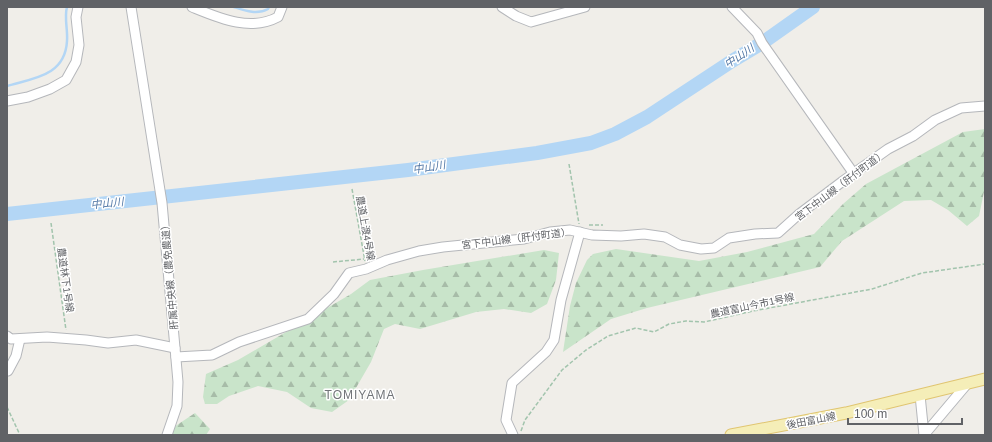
<svg xmlns="http://www.w3.org/2000/svg" width="992" height="442" viewBox="0 0 992 442" font-family="Arial,'Noto Sans JP',sans-serif">
<style>
.forest{fill:url(#forest-firs)}
.lines{fill:none;stroke-linecap:round;stroke-linejoin:round}
.stream{stroke:#b3d6f5;stroke-width:2.5}
.river{stroke:#b3d6f5;stroke-width:14}
.minor-casing{stroke:#b5b7bb;stroke-width:11}
.major-casing{stroke:#e0c571;stroke-width:13}
.path{stroke:#a2c4ad;stroke-width:1.5;stroke-dasharray:4 2;stroke-linecap:butt}
.minor{stroke:#fff;stroke-width:9}
.major{stroke:#f5eeb8;stroke-width:11}
.labels{text-anchor:middle;stroke-width:3;stroke-linejoin:round;paint-order:stroke}
.street-label{font-size:10px;fill:#606266;stroke:#fff}
.water-label{font-size:11px;font-style:italic;fill:#5177a6;stroke:#fff}
.quarter-label{font-size:12px;letter-spacing:1px;fill:#717478;stroke:#fff}
</style>
<defs>
<pattern id="forest-firs" width="22" height="20" patternUnits="userSpaceOnUse"><rect width="22" height="20" fill="#c9e4ca"/><path d="M5 1l3.5 6h-7zM16 11l3.5 6h-7z" fill="#a7bca8"/></pattern>
</defs>
<rect width="100%" height="100%" fill="#f0eee9"/>
<g class="forest">
<path d="M985,129V187L979,216L967,226L948,210L931,200L904,201L842,241L820,267L647,308L611,319L563,352L570,306L576,283L587,260L593,254L616,249L699,261L747,252L814,234L843,204L866,184L963,132Z"/>
<path d="M544,250L559,253L556,280L547,304L531,313L504,309L476,312L420,329L395,324L384,329L371,362L349,400L332,412L311,408L287,392L258,386L229,396L217,404H205L203,397L206,374L238,360L351,294L370,280L423,270Z"/>
<path d="M195,413L210,429L206,435H162Z"/>
</g>
<g class="lines">
<g class="stream">
<path d="M234,7C246,11 257,15 268,9L269,7"/>
<path d="M7,86C34,78 65,76 67,41C68,30 64,18 67,7"/>
</g>
<path class="river" d="M7,214L408,170L537,153L591,143L615,134L647,117L732,61L762,43L813,7"/>
<defs>
<g id="minor">
<path d="M131,7L162,203L175,348L178,382L177,406L167,435"/>
<path d="M192,7C219,18 250,32 278,17L282,7"/>
<path d="M502,7L516,16L531,22L585,7"/>
<path d="M732,7L757,33L762,43L854,174"/>
<path d="M7,101L28,97L50,89L66,80L76,62L79,45L76,17L78,7"/>
<path d="M7,336L11,339L47,337L86,340L108,343L136,340L175,348"/>
<path d="M176,357L212,355L239,342L308,319L334,294L349,273L366,269L387,260L419,251L443,247L524,239L550,232L570,230L592,235L621,236L644,234L665,237L680,245L701,249L714,248L729,238L755,234L778,233L798,215L843,181L888,149L913,136L935,120L961,108L985,106"/>
<path d="M8,371L16,356L20,339"/>
<path d="M920,395L924,435"/>
<path d="M513,435L506,420L512,383L546,352L554,340L561,300L580,232"/>
<path d="M924,435L967,384"/>
</g>
<path id="major" d="M731,435L846,413L985,379"/>
</defs>
<use href="#minor" class="minor-casing"/>
<use href="#major" class="major-casing"/>
<g class="path">
<path d="M569,164L579,224"/>
<path d="M352,189L365,261"/>
<path d="M51,223L66,330"/>
<path d="M589,225H603"/>
<path d="M333,262L364,259"/>
<path d="M7,407L20,435"/>
<path d="M521,431L525,420L562,370L586,350L608,336L636,328L654,332L669,324L686,321L704,322L753,311L872,289L922,273L985,264"/>
</g>
<use href="#minor" class="minor"/>
<use href="#major" class="major"/>
</g>
<g class="labels">
<g class="street-label">
<text transform="translate(840 185) rotate(-37)" y="4">宮下中山線（肝付町道）</text>
<text transform="translate(366 228) rotate(80)" y="4">農道上渡4号線</text>
<text transform="translate(516 238) rotate(-7)" y="4">宮下中山線（肝付町道）</text>
<text transform="translate(169 275) rotate(-95)" y="4">肝属中央線（農免農道）</text>
<text transform="translate(66 280) rotate(82)" y="4">農道林下1号線</text>
<text transform="translate(752 305) rotate(-12)" y="4">農道富山今市1号線</text>
<text transform="translate(811 420) rotate(-11)" y="4">後田富山線</text>
</g>
<g class="water-label">
<text transform="translate(739 56) rotate(-34)" y="4">中山川</text>
<text transform="translate(429 167) rotate(-9)" y="4">中山川</text>
<text transform="translate(107 203) rotate(-6)" y="4">中山川</text>
</g>
<g class="quarter-label">
<text x="360" y="399">TOMIYAMA</text>
</g>
</g>
<rect width="992" height="442" fill="none" stroke="#606266" stroke-width="16"/>
<path d="M848 418v6h114v-6" fill="none" stroke="#606266" stroke-width="2"/>
<text x="854" y="418" font-size="12" fill="#606266" stroke="#ffffff" stroke-width="3" paint-order="stroke">100 m</text>
</svg>
